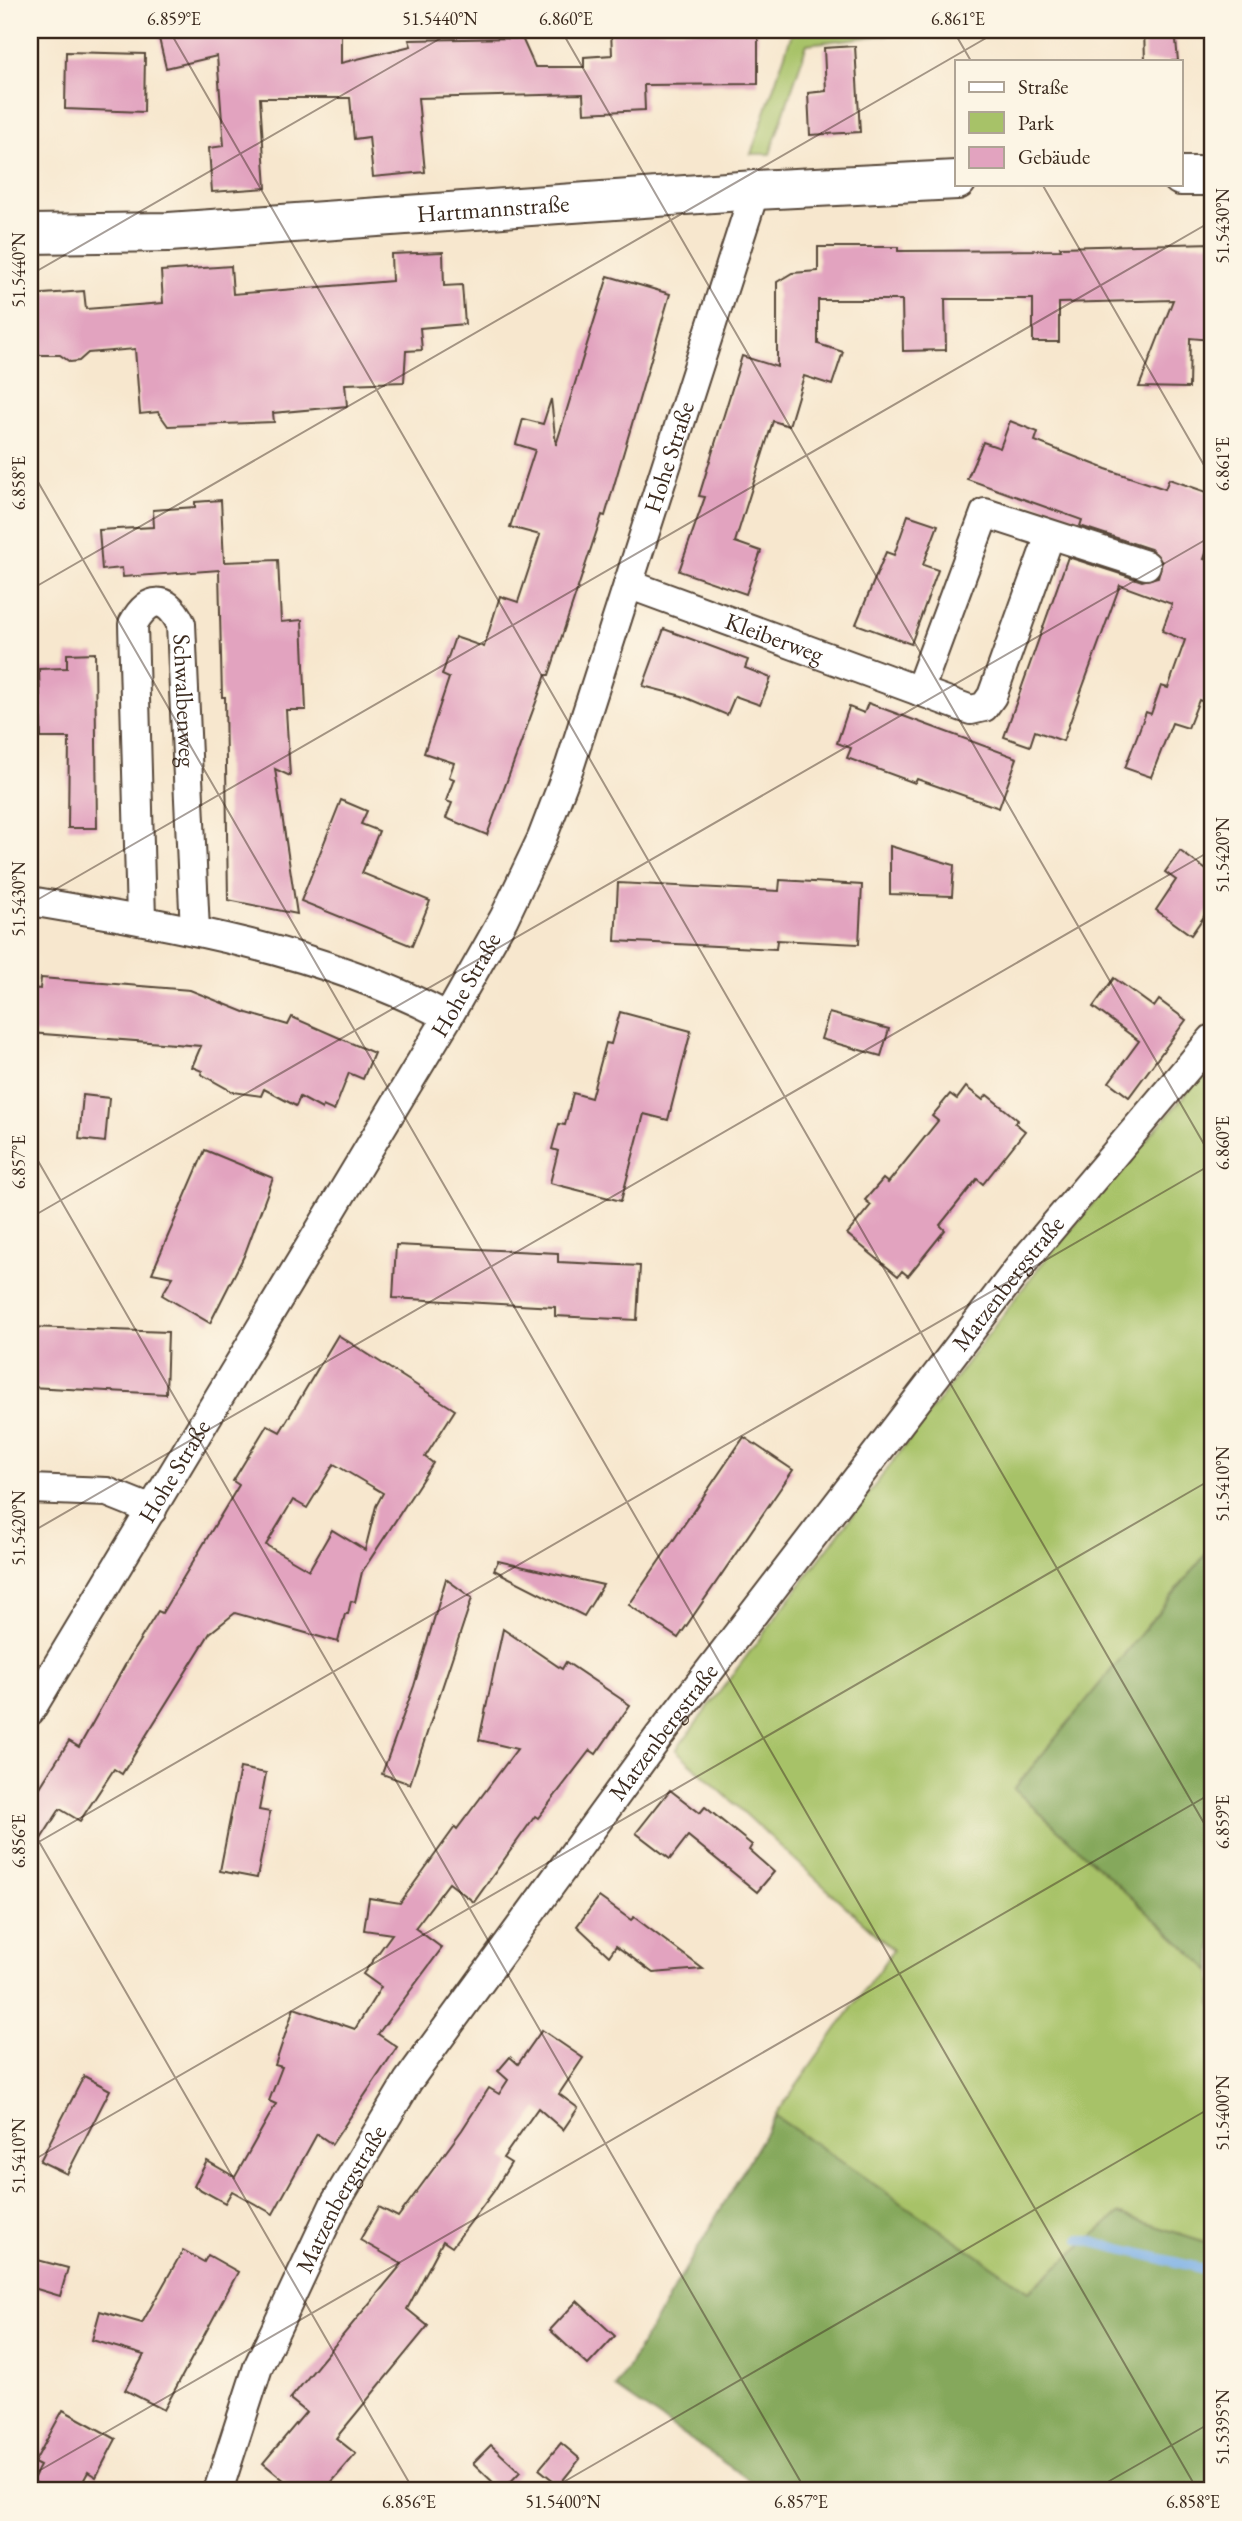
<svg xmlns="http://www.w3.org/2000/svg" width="1242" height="2521" viewBox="0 0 1242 2521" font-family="'EB Garamond',serif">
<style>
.green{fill:#a7c268;stroke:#717643;stroke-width:2}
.forest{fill:#85a85c;stroke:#60693d;stroke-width:2}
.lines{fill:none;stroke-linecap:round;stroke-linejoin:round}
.stream{stroke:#78aee6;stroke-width:10}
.building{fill:#e2a3bf;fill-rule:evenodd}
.minor-casing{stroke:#574638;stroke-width:32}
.secondary-casing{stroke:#574638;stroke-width:42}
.minor{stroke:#fff;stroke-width:28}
.secondary{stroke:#fff;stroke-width:38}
.ticks{fill:none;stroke:#3b2a1e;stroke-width:2;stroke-opacity:0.45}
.labels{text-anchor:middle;stroke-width:5;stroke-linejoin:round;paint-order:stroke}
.street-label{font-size:24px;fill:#3b2a1e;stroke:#fcf5e5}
.neatline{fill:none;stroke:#3b2a1e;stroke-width:2.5}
.ticks-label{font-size:18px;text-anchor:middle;fill:#3b2a1e}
</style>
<rect width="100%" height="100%" fill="#fcf5e5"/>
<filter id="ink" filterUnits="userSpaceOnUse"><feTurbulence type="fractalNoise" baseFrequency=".0143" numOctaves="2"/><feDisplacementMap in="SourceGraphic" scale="14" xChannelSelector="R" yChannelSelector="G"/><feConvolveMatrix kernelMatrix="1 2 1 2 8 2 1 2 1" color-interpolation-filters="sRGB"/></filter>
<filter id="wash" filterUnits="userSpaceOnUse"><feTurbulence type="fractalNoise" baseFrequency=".00686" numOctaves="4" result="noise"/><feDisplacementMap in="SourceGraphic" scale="28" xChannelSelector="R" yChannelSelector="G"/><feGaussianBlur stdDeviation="1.57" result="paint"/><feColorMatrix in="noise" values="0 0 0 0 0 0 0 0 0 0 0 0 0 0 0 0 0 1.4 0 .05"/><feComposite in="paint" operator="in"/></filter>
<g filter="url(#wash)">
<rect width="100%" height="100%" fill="#f7e7ce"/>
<g class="green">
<path d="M793,30H929L807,44L770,154H751Z"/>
<path d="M1212,1063V1551L1014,1789L1212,1972V2244L1118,2214L1029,2291L775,2116L893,1950L676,1750L1039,1267Z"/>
</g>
<g class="forest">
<path d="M1210,1549L1212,1551V1972L1014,1789Z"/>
<path d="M775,2116L1029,2291L1118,2214L1212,2244V2491H765L616,2388Z"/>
</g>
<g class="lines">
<path class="stream" d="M1080,2239L1212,2271"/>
</g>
<g id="blocks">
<g class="building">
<path d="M157,30L341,32V63L411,46L409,40L522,38L535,67H584V57L612,55L611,30H758V84L644,85L645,110L584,113L583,94L418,98L425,172L373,177L369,137L354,139L350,98H260L266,188L212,192L209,148L224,146L217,56L166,68Z"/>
<path d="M1144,30H1175L1178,61H1145Z"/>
<path d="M855,46L860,132L810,135L808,93L826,91L824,48Z"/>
<path d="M66,52L145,54L144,112L65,109Z"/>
<path d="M1212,243V340L1190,338L1189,388L1139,387L1173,300L1059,303V342H1033V299H945L946,350L903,351L902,300H818V344L843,352L832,385L804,376L789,426L773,421L735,542L761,551L746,594L679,571L705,497L699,496L742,356L777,367V282L792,273L818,271V247H898V251L1061,250L1060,247Z"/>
<path d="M443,252L444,286L462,285L465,324L420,328L422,350L406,351L404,382L345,384L347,406L273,413L274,422L168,426L158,412L140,414L135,349L88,353L79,361L70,362L60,355H30V295L84,291L86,309L163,303L161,271L231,266L233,294L392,281L391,254Z"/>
<path d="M608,276L670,294L605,516L602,515L549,675H546L487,835L446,818L452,803L446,801L454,779L449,777L454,763L424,753L449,678L442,675L455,637L484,647L500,596L518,602L540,535L510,527L535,450L516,444L523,419L543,424L551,399L556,445Z"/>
<path d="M1010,421L1038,432L1035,441L1106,469L1165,489L1169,479L1212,494V536L1204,559L1212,561V705L1199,700L1188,728L1172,723L1151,777L1125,768L1146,712L1151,714L1161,686L1168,688L1185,640L1162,631L1172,604L1120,585L1063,741L1035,731L1030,746L1004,737L1068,557L1142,581L1158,577L1162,562L1151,549L1080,526L1082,520L967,479L983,442L1000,448Z"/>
<path d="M221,500L224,562L278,560L281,622L302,620L306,710H286L290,776L275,769L297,914L228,900L225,697H222L219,570L123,577L122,568L102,570L99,530L154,527L153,510L195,507V502Z"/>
<path d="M908,515L938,525L923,565L938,570L911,644L856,624L886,552L894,555Z"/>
<path d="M664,629L748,660L745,668L771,678L760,705L735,696L727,715L682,696L643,686Z"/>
<path d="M95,653L97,828H68L69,738H41L39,669L67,668V654Z"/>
<path d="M868,703L1017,758L999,808L917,779L915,783L847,758L851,748L837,743L849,707L864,713Z"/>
<path d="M341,800L367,811L361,824L379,831L362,873L430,901L412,946L301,901Z"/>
<path d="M890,846L954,865L952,896L890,894Z"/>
<path d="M1180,851L1212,874V905L1191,935L1156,910L1176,880L1165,872Z"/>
<path d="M780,880L862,885L859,944L777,940L776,949L615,941L618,883L779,891Z"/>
<path d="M41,978L190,990L247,1013L288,1025L292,1017L374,1053L363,1079L349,1073L334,1111L323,1106L322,1109L300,1097L296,1106L264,1089L261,1096L233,1092L201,1074L202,1071L192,1067L201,1046L30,1033V988L40,989Z"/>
<path d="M1114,978L1154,1007L1159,1000L1186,1020L1129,1097L1109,1082L1139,1041L1093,1007Z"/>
<path d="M620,1012L691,1031L668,1120L644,1114L621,1201L550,1183L558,1151L552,1149L559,1124L565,1125L573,1093L591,1098L606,1043L611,1044Z"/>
<path d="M829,1013L889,1029L881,1056L821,1039Z"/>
<path d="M966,1087L983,1100L987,1095L1018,1120L1015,1123L1025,1131L983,1184L977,1179L940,1225L945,1230L908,1276L902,1271L898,1276L847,1234L871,1205L865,1200L883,1179L888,1183L938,1121L932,1116L950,1094L957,1099Z"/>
<path d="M83,1095L109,1098L105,1142L79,1139Z"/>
<path d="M205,1150L273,1178L244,1256L210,1323L162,1295L173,1277L152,1273Z"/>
<path d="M396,1245L558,1253V1262L640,1266L637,1320L555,1316V1307L393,1298Z"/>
<path d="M30,1327L168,1332L166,1394L30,1387Z"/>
<path d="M338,1335L455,1410L425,1457L433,1463L362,1572L355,1602L351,1601L348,1614H345L338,1642L235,1613L210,1633L122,1774L114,1769L80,1821L60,1809L30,1856V1803L69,1741L79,1747L133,1651L158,1611L162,1613L239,1485L233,1481L267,1425L280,1432ZM334,1464L383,1493L376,1506L365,1550L332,1530L309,1570L266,1545L293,1500L307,1508Z"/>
<path d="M744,1437L793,1470L678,1638L629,1605Z"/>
<path d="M498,1561L603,1585L584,1616L494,1570Z"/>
<path d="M446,1579L472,1598L410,1784L382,1774L414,1686Z"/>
<path d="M503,1629L562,1669L566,1662L630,1705L596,1754L590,1750L538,1818L535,1816L474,1902L449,1883L415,1928L442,1948L378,2034L397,2047L332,2144L317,2134L273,2214L232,2191L225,2203L194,2186L207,2161L235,2177L276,2104L269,2101L282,2067L275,2065L294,2008L355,2029L381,1987L363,1974L392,1934L364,1930L369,1898L400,1903L455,1827L457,1829L517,1749L479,1740Z"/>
<path d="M240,1768L266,1773L259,1810L270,1812L257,1878L220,1871Z"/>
<path d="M670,1790L700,1813L705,1807L752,1845L749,1850L774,1872L757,1892L688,1836L670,1859L636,1833Z"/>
<path d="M599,1897L631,1920L634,1917L703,1969L653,1973L616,1946L609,1956L577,1926Z"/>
<path d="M542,2030L583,2058L559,2094L578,2108L563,2130L538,2108L503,2158L511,2163L494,2191L452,2247L443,2241L407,2309L428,2326L336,2438L356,2454L324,2491H297L263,2463L306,2412L290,2399L402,2264L360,2240L379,2207L398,2217L462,2130L489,2088L499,2094L508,2080L498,2071L510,2057L518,2064Z"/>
<path d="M84,2076L110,2090L67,2174L40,2161Z"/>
<path d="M183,2250L204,2262L208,2255L238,2272L164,2410L125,2390L144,2355L92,2340L100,2311L142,2323Z"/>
<path d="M30,2258L68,2268L60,2296L30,2287Z"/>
<path d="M577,2301L615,2336L588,2365L550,2330Z"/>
<path d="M63,2410L116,2439L96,2477L88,2472L78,2491H51L32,2481L40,2466L34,2463Z"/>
<path d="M561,2443L580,2459L559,2485L539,2469Z"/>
<path d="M491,2445L520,2472L502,2491L473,2463Z"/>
</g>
</g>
</g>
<g filter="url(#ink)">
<use href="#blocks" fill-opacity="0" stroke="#574638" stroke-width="2"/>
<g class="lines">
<defs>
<g id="minor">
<path id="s1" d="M628,584L971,710L984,707L992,696L1050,535"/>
<path d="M919,691L985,513L1146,565"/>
<path d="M30,901C172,925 320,949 448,1017"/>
<path id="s2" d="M141,919L133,624C148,596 167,595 181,624L195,931"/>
<path d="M30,1489L107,1492L152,1510"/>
<path id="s3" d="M30,1711L448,1017L504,918L542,838L570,765L755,190"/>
<path id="s4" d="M218,2491L258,2367L334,2205L408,2081L660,1735L1028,1256L1212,1039"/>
</g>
<g id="secondary">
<path d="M1181,176H1212"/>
<path id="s5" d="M30,234L169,232L755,190L957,180"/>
</g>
</defs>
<use href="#minor" class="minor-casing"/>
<use href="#secondary" class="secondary-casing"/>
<use href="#minor" class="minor"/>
<use href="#secondary" class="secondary"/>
</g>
</g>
<path class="ticks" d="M169,30L1212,1837M561,30L1212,1158M953,30L971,61M1042,184L1212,479M30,275L455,30M30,468L1198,2491M30,590L1000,30M30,904L1212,221M30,1147L806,2491M30,1218L1212,536M30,1533L1212,850M30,1826L414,2491M30,1847L1212,1164M30,2162L1212,1479M30,2476L1212,1793M548,2491L1212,2107M1092,2491L1212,2422"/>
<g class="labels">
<g class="street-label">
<text dy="8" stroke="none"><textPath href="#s5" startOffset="464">Hartmannstraße</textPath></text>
<text dy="8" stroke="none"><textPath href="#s3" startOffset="1414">Hohe Straße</textPath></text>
<text dy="8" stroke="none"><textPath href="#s1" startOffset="156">Kleiberweg</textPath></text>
<text dy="8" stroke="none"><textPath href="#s2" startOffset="439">Schwalbenweg</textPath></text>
<text dy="8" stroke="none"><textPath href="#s3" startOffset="847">Hohe Straße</textPath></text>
<text dy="8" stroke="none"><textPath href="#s4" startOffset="1452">Matzenbergstraße</textPath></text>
<text dy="8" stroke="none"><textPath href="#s3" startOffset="280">Hohe Straße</textPath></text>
<text dy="8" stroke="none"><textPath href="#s4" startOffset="886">Matzenbergstraße</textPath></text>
<text dy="8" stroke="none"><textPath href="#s4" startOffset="318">Matzenbergstraße</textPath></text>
</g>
</g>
<rect width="1242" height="2521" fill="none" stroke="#fcf5e5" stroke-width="77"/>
<rect x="955" y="60" width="228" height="126" fill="#fcf5e5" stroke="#afa495" stroke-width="2"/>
<rect x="969" y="82" width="35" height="10" fill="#ffffff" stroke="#afa495" stroke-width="2"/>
<text x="1018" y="94" font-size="21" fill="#3b2a1e">Straße</text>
<rect x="969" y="112" width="35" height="21" fill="#a7c268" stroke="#afa495" stroke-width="2"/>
<text x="1018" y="130" font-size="21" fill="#3b2a1e">Park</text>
<rect x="969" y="147" width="35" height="21" fill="#e2a3bf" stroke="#afa495" stroke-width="2"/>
<text x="1018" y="164" font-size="21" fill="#3b2a1e">Gebäude</text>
<rect x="38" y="38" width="1166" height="2444" class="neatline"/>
<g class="ticks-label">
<text x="174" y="25">6.859°E</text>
<text x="440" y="25">51.5440°N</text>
<text x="566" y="25">6.860°E</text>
<text x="958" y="25">6.861°E</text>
<text transform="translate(1223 226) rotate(-90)" y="6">51.5430°N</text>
<text transform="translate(19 270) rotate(-90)" y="6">51.5440°N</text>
<text transform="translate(1223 464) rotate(-90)" y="6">6.861°E</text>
<text transform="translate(19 483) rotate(-90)" y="6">6.858°E</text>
<text transform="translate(1223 855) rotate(-90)" y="6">51.5420°N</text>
<text transform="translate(19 899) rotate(-90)" y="6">51.5430°N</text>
<text transform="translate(1223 1143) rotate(-90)" y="6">6.860°E</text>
<text transform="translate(19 1162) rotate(-90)" y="6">6.857°E</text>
<text transform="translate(1223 1484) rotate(-90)" y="6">51.5410°N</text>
<text transform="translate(19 1528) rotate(-90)" y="6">51.5420°N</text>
<text transform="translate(1223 1822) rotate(-90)" y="6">6.859°E</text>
<text transform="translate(19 1841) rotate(-90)" y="6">6.856°E</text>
<text transform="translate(1223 2113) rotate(-90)" y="6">51.5400°N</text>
<text transform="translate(19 2156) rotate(-90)" y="6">51.5410°N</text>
<text transform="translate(1223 2427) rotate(-90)" y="6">51.5395°N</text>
<text x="409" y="2508">6.856°E</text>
<text x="563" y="2508">51.5400°N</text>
<text x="801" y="2508">6.857°E</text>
<text x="1193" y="2508">6.858°E</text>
</g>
</svg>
